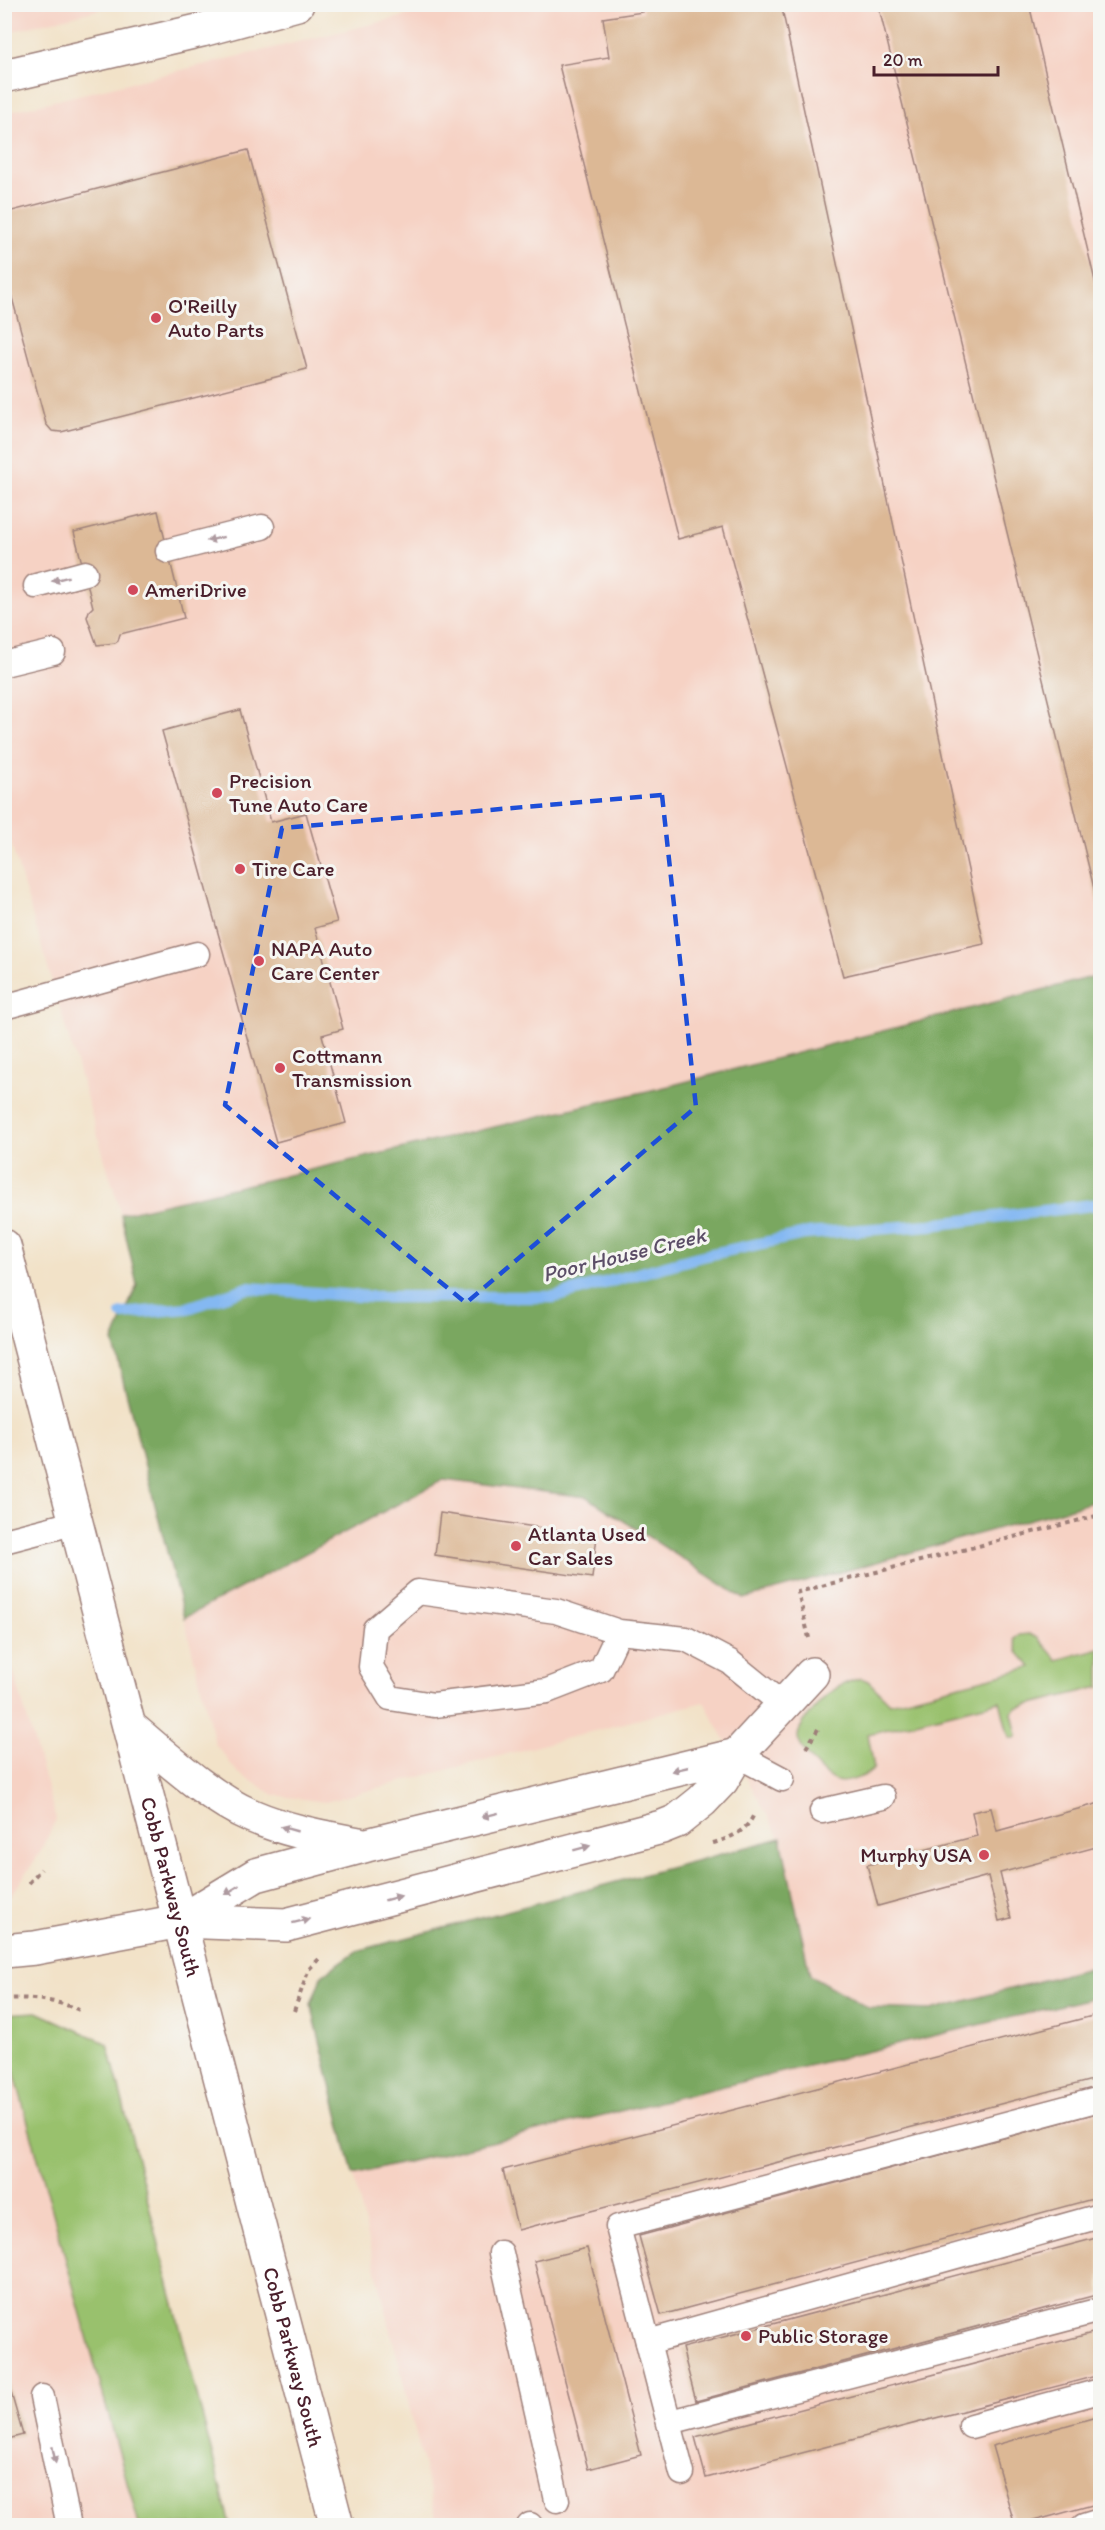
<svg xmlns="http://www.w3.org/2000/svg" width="1105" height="2530" viewBox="0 0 1105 2530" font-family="Itim,sans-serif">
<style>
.built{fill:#f6d2c4}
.green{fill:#99c16d;stroke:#72704c;stroke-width:1.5}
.forest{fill:#7aa760;stroke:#626346;stroke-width:1.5}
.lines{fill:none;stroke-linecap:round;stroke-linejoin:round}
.stream{stroke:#84b8f2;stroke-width:12}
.building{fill:#dcb895}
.service-casing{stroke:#9e807a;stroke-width:27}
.minor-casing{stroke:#9e807a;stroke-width:36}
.primary-casing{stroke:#9e807a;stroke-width:36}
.path{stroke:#9e807a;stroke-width:4;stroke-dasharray:4.5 4.5;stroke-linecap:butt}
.service{stroke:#fff;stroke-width:24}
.minor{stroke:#fff;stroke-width:33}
.primary{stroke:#fff;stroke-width:33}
.oneway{fill:#ae9aa0}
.marked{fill:none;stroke:#1d4ed8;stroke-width:4.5;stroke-dasharray:12 8;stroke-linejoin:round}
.poi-dot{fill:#d1495b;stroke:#f6f6f2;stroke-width:2}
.labels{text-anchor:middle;stroke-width:6;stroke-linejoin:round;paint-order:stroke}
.poi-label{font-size:21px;fill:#4a1f2b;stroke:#f6f6f2;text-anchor:start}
.street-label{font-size:21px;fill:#4a1f2b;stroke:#f6f6f2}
.water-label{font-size:22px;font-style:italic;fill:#5b4d67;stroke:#f6f6f2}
</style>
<rect width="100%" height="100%" fill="#f6f6f2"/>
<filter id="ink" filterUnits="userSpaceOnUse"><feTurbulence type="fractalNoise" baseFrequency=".0167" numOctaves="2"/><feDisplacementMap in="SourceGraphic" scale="12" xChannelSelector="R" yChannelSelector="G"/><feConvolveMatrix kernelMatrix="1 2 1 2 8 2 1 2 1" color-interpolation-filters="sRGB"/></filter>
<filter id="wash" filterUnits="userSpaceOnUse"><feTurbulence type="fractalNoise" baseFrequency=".008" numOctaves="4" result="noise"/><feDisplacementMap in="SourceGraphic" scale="24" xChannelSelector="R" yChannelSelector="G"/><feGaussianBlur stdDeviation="1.35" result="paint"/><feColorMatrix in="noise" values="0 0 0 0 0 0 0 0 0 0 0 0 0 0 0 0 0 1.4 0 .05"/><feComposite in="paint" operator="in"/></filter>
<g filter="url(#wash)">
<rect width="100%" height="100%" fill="#f2e2c8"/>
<g class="built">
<path d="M5,4H118V5L5,33Z"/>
<path d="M432,5H1100V975L669,1086L121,1214L5,823L4,113L405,16Z"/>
<path d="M443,1480L587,1497L744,1599L1100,1500V1965L931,2010L868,2008L810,1975L780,1838L704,1702L325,1802L274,1795L238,1773L215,1744L184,1618Z"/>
<path d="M4,1638L56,1819L41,1851L11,1896L5,1898Z"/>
<path d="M1100,1996V2525H438L353,2175Z"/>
<path d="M5,2039L139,2525H5Z"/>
</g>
<g class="green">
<path d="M1029,1634L1038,1638L1057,1660L1100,1648V1687L1016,1708L1012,1713L1017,1735L1015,1737L1011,1738L1008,1734L1000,1701L868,1734L874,1768C869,1776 845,1784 836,1781C825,1778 797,1747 798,1736C799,1725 809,1716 815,1708C828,1692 841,1683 861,1678L868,1681L890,1703L1031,1667L1018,1652L1014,1639L1019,1635Z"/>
<path d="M37,2012L108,2044L230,2525H139L5,2039V2014Z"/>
</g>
<g class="forest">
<path d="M1100,975V1500L744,1599L587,1497L443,1480L184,1618L113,1341L137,1285L121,1214L669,1086Z"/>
<path d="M781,1838L810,1975L868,2008L931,2010L1100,1965V1996L353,2175L311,2004L322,1975L357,1951Z"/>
</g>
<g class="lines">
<path class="stream" d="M122,1314L188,1308L248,1288L372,1297H554L698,1257L805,1234L930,1225L1100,1204"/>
</g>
<g id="blocks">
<g class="building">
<path d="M641,4H781L984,944L843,976L723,527L678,539L559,65L609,57L603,18L643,12Z"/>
<path d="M878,4H1029L1100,302V913Z"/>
<path d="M248,150L307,369L61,432L52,431L46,424L4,268V213Z"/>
<path d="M158,511L184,618L120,634L118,641L115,643L97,645L87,617L89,611L93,607L74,532Z"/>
<path d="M240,710L271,822L306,813L337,922L315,928L343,1029L322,1035L346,1123L276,1142L162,731Z"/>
<path d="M440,1513L597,1536L592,1578L435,1555Z"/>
<path d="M1100,1803V1846L1000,1873L1011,1918L999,1921L988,1876L878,1906L867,1865L977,1836L972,1812L991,1808L997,1831Z"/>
<path d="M1100,2014V2078L518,2230L503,2170Z"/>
<path d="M1100,2112V2197L661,2315L639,2236Z"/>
<path d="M1100,2237V2294L696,2401L682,2348Z"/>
<path d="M587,2248L641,2455L588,2469L534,2261Z"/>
<path d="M1100,2331V2375L706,2478L695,2437Z"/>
<path d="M4,2368L23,2435L4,2440Z"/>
<path d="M1100,2416V2503L1015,2526L992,2446Z"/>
</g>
</g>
</g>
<g filter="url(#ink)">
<use href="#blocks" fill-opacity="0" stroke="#9e807a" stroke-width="1.5"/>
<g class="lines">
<defs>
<g id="service">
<path d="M168,551L262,527"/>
<path d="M36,586L85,573"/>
<path d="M4,664L53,652"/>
<path d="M4,1007L197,954"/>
<path d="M4,1541L77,1522"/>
<path d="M619,1632L601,1670L547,1691L434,1705L390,1698L371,1667L375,1629L418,1592L556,1611L619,1632L686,1639L730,1662L783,1705"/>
<path d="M737,1755L782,1779"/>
<path d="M822,1811L883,1797"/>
<path d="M501,2253L557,2500"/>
<path d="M648,2342L1100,2216"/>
<path d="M42,2397L69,2526"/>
<path d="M670,2422L1100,2310"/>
<path d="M971,2426L1100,2391"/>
<path d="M682,2473L618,2227L1100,2099"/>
<path d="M529,2526L530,2525"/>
<path d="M1084,2526L1100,2521"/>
</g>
<g id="minor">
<path d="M4,76L202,30L297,4"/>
<path d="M130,1727C166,1757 208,1797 252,1816C287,1831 323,1837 359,1844"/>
<path d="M180,1921L256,1875L367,1845L737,1755"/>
<path d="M4,1951L35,1948L180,1921L286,1925L662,1827L677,1821L702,1801L722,1780L737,1755L812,1674"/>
</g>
<g id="primary">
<path id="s1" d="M4,1246L337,2526"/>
</g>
</defs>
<use href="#service" class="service-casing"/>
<use href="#minor" class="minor-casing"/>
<use href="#primary" class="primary-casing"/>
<g class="path">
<path d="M809,1638L798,1592L1100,1515"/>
<path d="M806,1748L820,1726"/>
<path d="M713,1843C731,1838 747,1831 754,1814"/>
<path d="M29,1883L41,1869"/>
<path d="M4,1999C30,1997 60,2000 83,2012"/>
<path d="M294,2011L309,1969L320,1958"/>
</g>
<use href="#service" class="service"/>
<use href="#minor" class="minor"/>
<use href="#primary" class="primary"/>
</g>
<defs><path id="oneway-solid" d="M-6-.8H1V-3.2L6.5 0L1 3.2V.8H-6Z" transform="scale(1.5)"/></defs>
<g class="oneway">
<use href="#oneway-solid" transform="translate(215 539) rotate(166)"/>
<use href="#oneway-solid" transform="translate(60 579) rotate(165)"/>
<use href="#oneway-solid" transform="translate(680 1769) rotate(167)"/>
<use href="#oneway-solid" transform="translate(490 1815) rotate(166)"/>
<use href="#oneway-solid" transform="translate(289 1829) rotate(-164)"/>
<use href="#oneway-solid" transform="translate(582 1848) rotate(-15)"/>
<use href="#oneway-solid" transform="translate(232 1890) rotate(149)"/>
<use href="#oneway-solid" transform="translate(393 1898) rotate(-15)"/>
<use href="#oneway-solid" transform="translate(301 1921) rotate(-14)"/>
<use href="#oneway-solid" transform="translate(54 2455) rotate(79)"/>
</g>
</g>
<path class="marked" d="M662,795L696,1107L466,1303L225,1105L282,828Z"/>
<g class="poi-dot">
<circle cx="156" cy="318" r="6"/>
<circle cx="133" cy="590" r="6"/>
<circle cx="217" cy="793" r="6"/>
<circle cx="240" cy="869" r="6"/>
<circle cx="259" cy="961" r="6"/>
<circle cx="280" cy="1068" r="6"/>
<circle cx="516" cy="1546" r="6"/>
<circle cx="984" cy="1855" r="6"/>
<circle cx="746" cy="2336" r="6"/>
</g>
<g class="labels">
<g class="poi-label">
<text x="168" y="313">O'Reilly<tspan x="168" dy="24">Auto Parts</tspan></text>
<text x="145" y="597">AmeriDrive</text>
<text x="229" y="788">Precision<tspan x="229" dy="24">Tune Auto Care</tspan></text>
<text x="252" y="876">Tire Care</text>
<text x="271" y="956">NAPA Auto<tspan x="271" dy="24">Care Center</tspan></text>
<text x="292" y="1063">Cottmann<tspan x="292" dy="24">Transmission</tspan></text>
<text x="528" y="1541">Atlanta Used<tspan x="528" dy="24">Car Sales</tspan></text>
<text x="972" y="1862" text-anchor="end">Murphy USA</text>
<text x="758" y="2343">Public Storage</text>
</g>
<g class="street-label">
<text dy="7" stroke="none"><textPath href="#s1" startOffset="662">Cobb Parkway South</textPath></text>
<text dy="7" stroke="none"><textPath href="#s1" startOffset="1148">Cobb Parkway South</textPath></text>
</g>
<g class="water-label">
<text transform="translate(624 1254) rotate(-14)" y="8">Poor House Creek</text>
</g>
</g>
<rect width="1105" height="2530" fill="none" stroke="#f6f6f2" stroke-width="24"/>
<path d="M874 66v9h124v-9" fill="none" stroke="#4a1f2b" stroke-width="3"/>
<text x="883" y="66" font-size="18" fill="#4a1f2b" stroke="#f6f6f2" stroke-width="4.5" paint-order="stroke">20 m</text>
</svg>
